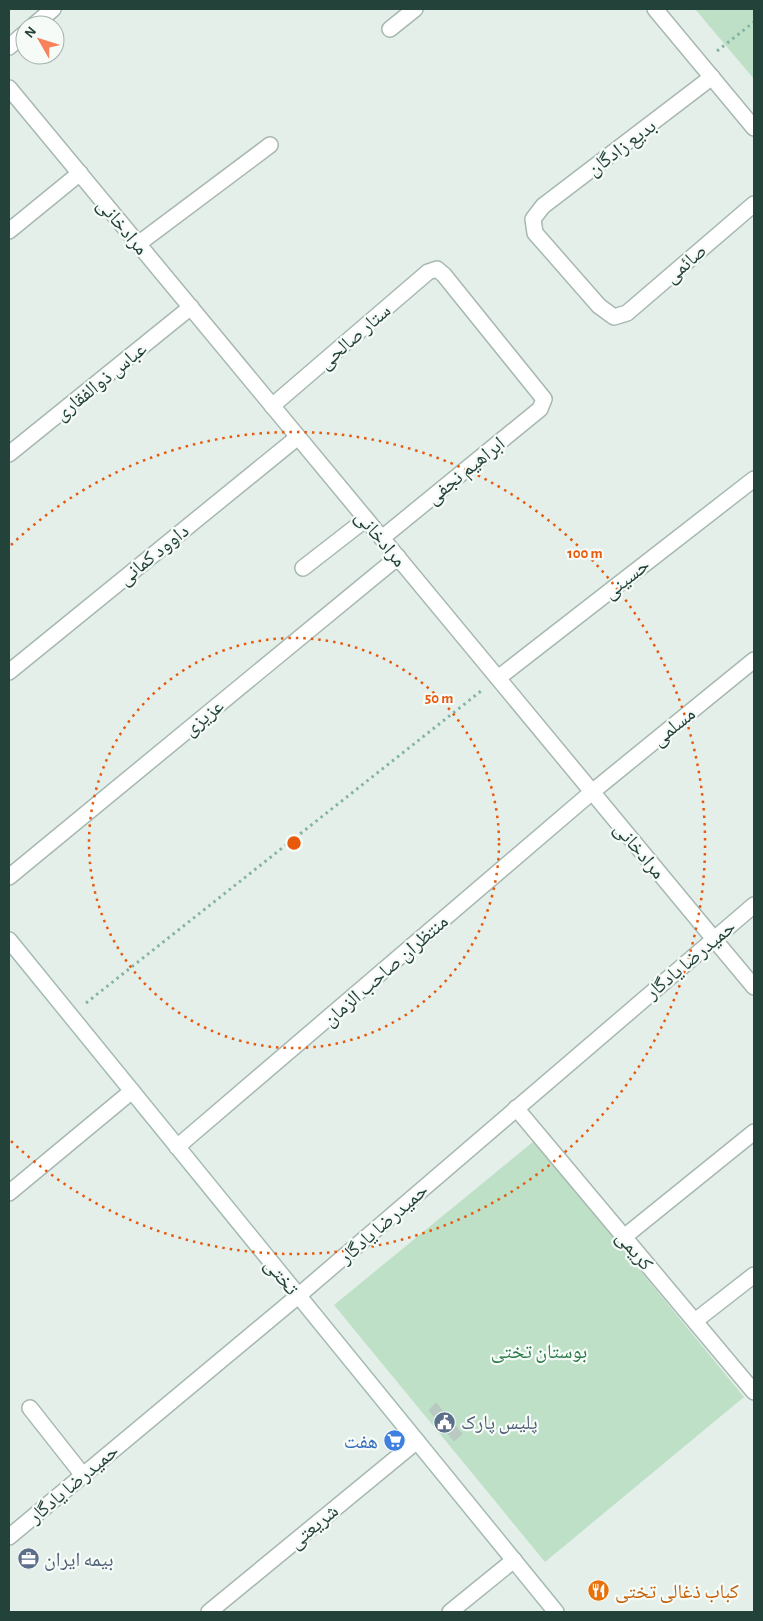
<svg xmlns="http://www.w3.org/2000/svg" width="763" height="1621" viewBox="0 0 763 1621" font-family="'Alegreya Sans','Noto Naskh Arabic',sans-serif">
<style>
.green{fill:#bde0c7}
.building{fill:#bacac3;stroke:#b7c9c1}
.lines{fill:none;stroke-linecap:round;stroke-linejoin:round}
.minor-casing{stroke:#a7b8b1;stroke-width:18}
.tertiary-casing{stroke:#a7b8b1;stroke-width:18}
.secondary-casing{stroke:#a3bbb2;stroke-width:18}
.path{stroke:#84b4a4;stroke-width:3;stroke-dasharray:2.5 4;stroke-linecap:butt}
.minor{stroke:#fff;stroke-width:15}
.tertiary{stroke:#fff;stroke-width:15}
.secondary{stroke:#fff;stroke-width:15}
.ring{fill:none;stroke:#e8590c;stroke-width:2.5;stroke-dasharray:2.5 5}
.labels{text-anchor:middle;stroke-width:4.5;stroke-linejoin:round;paint-order:stroke}
.street-label{font-size:20px;fill:#234239;stroke:#f6fbf8}
.park-label{font-size:20px;fill:#2b7b49;stroke:#f6fbf8}
.service-label{font-size:20px;fill:#4e5e75;stroke:#f6fbf8;text-anchor:start}
.shop-label{font-size:20px;fill:#366cbe;stroke:#f6fbf8;text-anchor:end}
.food-label{font-size:20px;fill:#c56008;stroke:#f6fbf8;text-anchor:start}
.centre{fill:#e8590c;stroke:#f6fbf8;stroke-width:2.5}
.ring-label{font-size:15px;text-anchor:middle;font-weight:bold;fill:#e8590c;stroke:#f6fbf8;stroke-width:4.5;stroke-linejoin:round;paint-order:stroke}
</style>
<rect width="100%" height="100%" fill="#e5efea"/>
<g class="green">
<path d="M695,9H754V79Z"/>
<path d="M534,1141L744,1397L545,1562L334,1305Z"/>
</g>
<path class="building" d="M436,1403L462,1434L454,1441L429,1410Z"/>
<g class="lines">
<defs>
<g id="minor">
<path d="M655,9L754,128"/>
<path d="M34,25L53,9"/>
<path d="M390,29L415,9"/>
<path d="M9,47L25,33"/>
<path d="M712,77L543,206L533,219L535,233L599,306L614,317L627,313L754,204"/>
<path d="M9,88L714,939"/>
<path d="M9,231L80,173"/>
<path d="M138,244L270,145"/>
<path d="M272,406L428,272L437,269L444,275L544,399L540,409L382,538"/>
<path d="M9,454L191,307"/>
<path d="M303,568L366,519"/>
<path d="M9,672L298,437"/>
<path d="M498,678L754,479"/>
<path d="M9,877L398,557"/>
<path d="M516,1108L754,1392"/>
<path d="M177,1147L592,792L754,660"/>
<path d="M9,1193L132,1091"/>
<path d="M624,1237L754,1132"/>
<path d="M695,1321L754,1275"/>
<path d="M30,1408L82,1474"/>
<path d="M209,1612L417,1441"/>
<path d="M450,1612L514,1560"/>
</g>
<g id="tertiary">
<path d="M714,939L754,987"/>
<path d="M9,1537L298,1296L754,905"/>
</g>
<path id="secondary" d="M9,940L556,1612"/>
</defs>
<use href="#minor" class="minor-casing"/>
<use href="#tertiary" class="tertiary-casing"/>
<use href="#secondary" class="secondary-casing"/>
<g class="path">
<path d="M717,51L754,22"/>
<path d="M86,1003L481,691"/>
</g>
<use href="#minor" class="minor"/>
<use href="#tertiary" class="tertiary"/>
<use href="#secondary" class="secondary"/>
</g>
<g class="ring">
<circle cx="294" cy="843" r="205"/>
<path d="M11 545A411 411 0 1 1 11 1141"/>
</g>
<defs>
<symbol id="civic-disc" viewBox="-11 -11 22 22"><circle r="9.5" fill="#5c6f8a" stroke="#f6fbf8"/><path d="M-.6-6.5H3V-4.5H.6V-3L4-1V1h2V6H-6V1h2V-1L-.6-3ZM-1.2 2.5V6h2.4V2.5Z" fill="#fff"/></symbol>
<symbol id="supermarket-disc" viewBox="-11 -11 22 22"><circle r="9.5" fill="#3f7fe0" stroke="#f6fbf8"/><path d="M-6-5.5h2.5l.6 2H6L4.5 2H-2.5L-4.4-4H-6ZM-1.5 3.2a1.3 1.3 0 1 0 .1 0ZM3 3.2a1.3 1.3 0 1 0 .1 0Z" fill="#fff"/></symbol>
<symbol id="office-disc" viewBox="-11 -11 22 22"><circle r="9.5" fill="#5c6f8a" stroke="#f6fbf8"/><path d="M-6-3h4V-5.5h4V-3h4V5H-6ZM-1-4.5V-3h2v-1.5ZM-6 0V1H6V0Z" fill="#fff"/></symbol>
<symbol id="restaurant-disc" viewBox="-11 -11 22 22"><circle r="9.5" fill="#e8710a" stroke="#f6fbf8"/><path d="M-5-6h1v4h1v-4h1v4h1v-4h1v5L-1.5 .5V6h-2V.5L-5-1ZM5-6V6H3V1.5H1.5Q1.5-4 5-6Z" fill="#fff"/></symbol>
</defs>
<g fill-rule="evenodd">
<use href="#civic-disc" x="432" y="1410" width="25" height="25"/>
<use href="#supermarket-disc" x="382" y="1428" width="25" height="25"/>
<use href="#office-disc" x="16" y="1546" width="25" height="25"/>
<use href="#restaurant-disc" x="586" y="1578" width="25" height="25"/>
</g>
<g class="labels">
<g class="street-label">
<text transform="translate(621 147) rotate(-37)" y="7">بدیع زادگان</text>
<text transform="translate(123 226) rotate(50)" y="7">مرادخانی</text>
<text transform="translate(685 263) rotate(-41)" y="7">صائمی</text>
<text transform="translate(354 336) rotate(-41)" y="7">ستار صالحی</text>
<text transform="translate(100 381) rotate(-39)" y="7">عباس ذوالفقاری</text>
<text transform="translate(465 470) rotate(-39)" y="7">ابراهیم نجفی</text>
<text transform="translate(381 538) rotate(50)" y="7">مرادخانی</text>
<text transform="translate(153 554) rotate(-39)" y="7">داوود کمانی</text>
<text transform="translate(626 578) rotate(-38)" y="7">حسینی</text>
<text transform="translate(203 717) rotate(-39)" y="7">عزیزی</text>
<text transform="translate(673 726) rotate(-39)" y="7">مسلمی</text>
<text transform="translate(640 850) rotate(50)" y="7">مرادخانی</text>
<text transform="translate(690 959) rotate(-40)" y="7">حمیدرضا یادگار</text>
<text transform="translate(385 970) rotate(-41)" y="7">منتظران صاحب الزمان</text>
<text transform="translate(383 1223) rotate(-41)" y="7">حمیدرضا یادگار</text>
<text transform="translate(635 1250) rotate(50)" y="7">کریمی</text>
<text transform="translate(282 1276) rotate(51)" y="7">تختی</text>
<text transform="translate(73 1483) rotate(-40)" y="7">حمیدرضا یادگار</text>
<text transform="translate(313 1526) rotate(-40)" y="7">شریعتی</text>
</g>
<g class="park-label">
<text x="539" y="1358">بوستان تختی</text>
</g>
<g class="service-label">
<text x="461" y="1429">پلیس پارک</text>
<text x="44" y="1566">بیمه ایران</text>
</g>
<g class="shop-label">
<text x="378" y="1448">هفت</text>
</g>
<g class="food-label">
<text x="615" y="1598">کباب ذغالی تختی</text>
</g>
</g>
<circle cx="294" cy="843" r="8" class="centre"/>
<g class="ring-label">
<text x="585" y="558">100 m</text>
<text x="439" y="703">50 m</text>
</g>
<rect width="763" height="1621" fill="none" stroke="#234239" stroke-width="20"/>
<g transform="translate(40 40) rotate(309)"><circle r="24" fill="#f6fbf8" stroke="#a2b1ac"/>
<path d="M0-4L9 19L0 12L-9 19Z" fill="#f8805a"/>
<text y="-8" font-size="14" font-weight="bold" text-anchor="middle" fill="#234239">N</text>
</g>
</svg>
